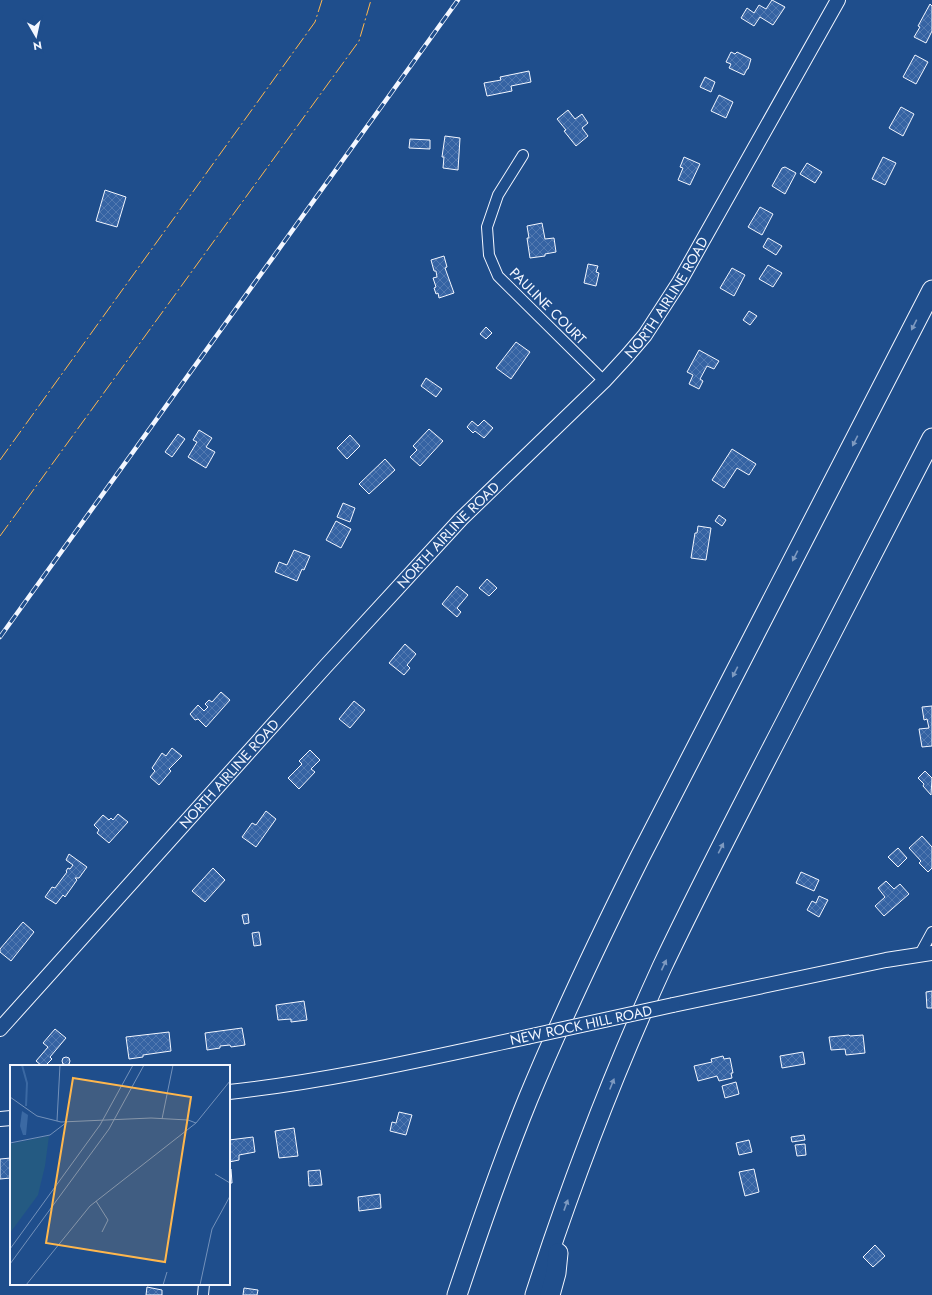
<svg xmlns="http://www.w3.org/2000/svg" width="932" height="1295" viewBox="0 0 932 1295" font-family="Jost,sans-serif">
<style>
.building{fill:url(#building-cross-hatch);stroke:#f2f6ff}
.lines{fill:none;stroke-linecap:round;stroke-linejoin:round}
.street-casing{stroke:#f2f6ff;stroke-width:12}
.secondary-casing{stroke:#f2f6ff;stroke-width:16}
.highway-casing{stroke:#f2f6ff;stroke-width:21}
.street{stroke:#1f4e8c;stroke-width:10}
.secondary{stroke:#1f4e8c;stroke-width:14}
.highway{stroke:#1f4e8c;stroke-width:19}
.rail-casing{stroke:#f2f6ff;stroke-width:4.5}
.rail{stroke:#1f4e8c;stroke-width:3;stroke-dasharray:9;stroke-linecap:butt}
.secondary-bridge-casing{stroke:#f2f6ff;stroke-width:16;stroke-linecap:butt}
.secondary-bridge{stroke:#1f4e8c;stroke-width:14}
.power{stroke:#ffb74d;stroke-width:1;stroke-dasharray:14 3 2 3;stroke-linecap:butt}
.oneway{fill:#7e9ac0}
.labels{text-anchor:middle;stroke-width:3;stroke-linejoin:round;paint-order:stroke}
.street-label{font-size:14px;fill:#f2f6ff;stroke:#1f4e8c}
.inset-river{fill:none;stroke:#3b69a3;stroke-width:2}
.inset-road{fill:none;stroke:#7391ba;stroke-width:1}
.view{fill:#ffb74d;fill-opacity:0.15;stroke:#ffb74d;stroke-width:2}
.inset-edge{fill:none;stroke:#f2f6ff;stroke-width:2}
</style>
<defs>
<pattern id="building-cross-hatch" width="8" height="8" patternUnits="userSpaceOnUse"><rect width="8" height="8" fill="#3563a3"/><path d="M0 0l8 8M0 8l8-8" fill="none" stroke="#537ab1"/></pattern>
</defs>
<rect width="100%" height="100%" fill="#1f4e8c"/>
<g class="building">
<path d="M772,0L785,7L773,25L760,17L754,26L741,18L747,8L754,13L759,5L766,9Z"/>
<path d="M930,4L932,6V31L926,43L914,37L920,27L918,26Z"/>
<path d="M731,52L735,54L737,52L751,59L748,69H747L744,75L729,68L731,64L726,62Z"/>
<path d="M915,55L928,62L916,84L903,77Z"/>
<path d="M529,71L531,82L511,86L512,91L487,96L484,83L501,80L500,77Z"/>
<path d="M705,77L715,82L711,92L700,87Z"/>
<path d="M719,95L733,102L726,118L711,111Z"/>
<path d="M901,107L914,114L903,136L889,128Z"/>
<path d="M568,110L575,119L582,114L588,123L582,128L588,136L576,146L564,131L566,130L557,119Z"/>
<path d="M445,136L460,138L458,170L443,168L444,157H442Z"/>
<path d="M410,139L430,140V149L409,148Z"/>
<path d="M684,157L700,164L690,185L678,180L683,168L680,167Z"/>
<path d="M883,157L896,163L885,185L872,179Z"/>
<path d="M807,163L822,172L815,183L800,174Z"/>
<path d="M785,167L796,173L785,194L772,186L782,168Z"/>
<path d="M105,190L126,197L117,227L96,221Z"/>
<path d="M760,207L773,214L762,235L748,227Z"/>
<path d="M542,223L545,239L554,238L556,252L545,254V256L530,258L527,238H529L527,226Z"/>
<path d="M768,238L782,246L776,255L763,247Z"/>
<path d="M444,256L447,267L445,268L454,293L439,298L438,293L436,294L434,288L436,287L433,278L437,277L436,271H434L431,260Z"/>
<path d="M588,264L598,266L596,272L599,273L596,286L584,283Z"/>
<path d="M768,265L782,273L773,287L759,279Z"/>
<path d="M732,268L745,275L734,296L720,288Z"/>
<path d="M749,311L757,316L750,325L743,320Z"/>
<path d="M486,327L492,333L486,339L480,334Z"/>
<path d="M516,342L530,352L511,379L496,368Z"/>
<path d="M699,350L719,361L714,369L707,366L700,379L703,381L699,389L689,384L693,375L687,372Z"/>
<path d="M426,378L442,389L436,397L421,386Z"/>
<path d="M484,420L493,428L484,438L475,431L473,433L467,427L472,421L478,426Z"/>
<path d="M429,429L443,441L420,466L410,457L417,450L413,446Z"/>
<path d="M199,430L212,438L206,447L215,452L206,468L188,457L197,442L193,440Z"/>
<path d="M178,434L185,439L172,457L165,452Z"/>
<path d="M350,435L360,446L347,459L337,448Z"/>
<path d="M732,449L756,464L749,475L737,468L724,488L712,480Z"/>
<path d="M385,459L395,470L369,494L359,484Z"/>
<path d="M343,503L355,508L350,522L337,517Z"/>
<path d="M719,515L726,520L722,526L715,521Z"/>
<path d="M336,521L351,529L341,548L326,540Z"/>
<path d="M698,526L711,528L706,560L691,558L695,533H697Z"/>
<path d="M294,550L310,556L304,570L302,569L297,581L275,572L279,562L287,565Z"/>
<path d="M487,579L497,588L489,596L479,588Z"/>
<path d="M457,586L468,595L457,608L461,612L457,617L442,604Z"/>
<path d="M405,644L416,654L407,665L410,668L404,675L389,663Z"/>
<path d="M221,692L230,700L206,727L198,719L195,720L190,714L198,705L204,711L208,707L205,704L209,700L212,702Z"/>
<path d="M354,701L365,710L350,728L339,719Z"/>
<path d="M932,706V746L922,747L919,729L929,728L927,719L924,720L922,707Z"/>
<path d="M172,748L182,756L169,769L171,771L159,785L150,777L155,771L152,768L162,753L166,756Z"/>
<path d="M310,750L320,760L311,769L315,772L299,789L288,778L302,764L299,761Z"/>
<path d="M925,771L932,778L931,795L923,786L924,784L918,778Z"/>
<path d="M266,811L276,819L256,847L242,837L252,823L256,825Z"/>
<path d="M118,814L128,822L109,843L97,833L99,830L94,825L103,815L109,820L111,818L113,820Z"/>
<path d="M922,836L932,847V868L928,872L919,863L921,861L909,848Z"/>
<path d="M898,848L907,858L898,867L888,857Z"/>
<path d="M69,854L87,867L79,878H75L77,880L65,897L63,895L56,904L45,897L52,887L55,888L67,872L66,871L68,868L70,869L73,865L66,860Z"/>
<path d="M213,868L225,880L205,902L192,891Z"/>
<path d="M801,872L819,880L814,891L796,883Z"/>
<path d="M886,881L894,889L900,884L909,894L884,916L875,906L885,897L878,888Z"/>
<path d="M819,896L828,900L819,917L807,910L812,901L816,903Z"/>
<path d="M248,914L249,923L244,924L242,915Z"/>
<path d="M23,922L34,932L11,961L0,952V949Z"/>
<path d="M259,932L261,945L254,946L252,933Z"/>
<path d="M932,991V1008H927L926,992Z"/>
<path d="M304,1001L307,1020L291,1022V1019L278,1020L276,1005Z"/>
<path d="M242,1028L245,1045L231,1047L230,1045L220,1046V1048L207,1050L205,1033Z"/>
<path d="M55,1029L66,1038L50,1057L52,1059L46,1065L47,1066H42L36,1061L48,1047L43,1043Z"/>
<path d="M169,1032L171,1051L143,1055V1057L129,1059L126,1037Z"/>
<path d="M849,1035L850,1036L863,1035L865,1053L846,1055L845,1049L831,1050L829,1037Z"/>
<path d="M803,1052L805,1064L782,1068L780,1056Z"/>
<path d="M723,1056L724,1059L730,1058L733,1073H731L732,1078L719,1081L717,1076L698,1081L694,1066L712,1062L711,1059Z"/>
<circle cx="66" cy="1061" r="4"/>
<path d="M736,1082L739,1094L725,1098L722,1086Z"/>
<path d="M399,1112L412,1115L406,1135L390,1131L392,1122L396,1123Z"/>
<path d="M294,1128L298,1156L279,1158L275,1131Z"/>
<path d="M804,1135L805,1140L792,1142L791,1137Z"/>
<path d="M253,1137L255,1152L239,1155V1160L229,1162V1140Z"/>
<path d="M749,1140L752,1152L739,1155L736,1143Z"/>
<path d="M805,1144L806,1155L797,1156L795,1145Z"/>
<path d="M11,1158V1178L0,1179V1159Z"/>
<path d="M229,1169H231L232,1183H229Z"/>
<path d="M754,1169L759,1192L745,1196L739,1172Z"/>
<path d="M320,1170L322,1185L309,1186L308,1171Z"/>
<path d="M380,1194L381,1208L359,1211L358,1197Z"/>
<path d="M875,1245L885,1256L873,1267L863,1257Z"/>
<path d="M147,1287L162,1290V1295H146Z"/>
<path d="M244,1288L258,1290L257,1295H243Z"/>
</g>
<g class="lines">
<defs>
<g id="street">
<path d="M523,155L498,195L487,227L489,255L498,276L604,381"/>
<path d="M920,954L932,932"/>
<path d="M203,1295L204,1284"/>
</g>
<g id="secondary">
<path d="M673,1005L886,960L932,953"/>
<path id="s1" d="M0,1029L325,667L461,519L604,381L627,356L645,335L680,281L838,0"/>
<path d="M229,1092C330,1081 429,1058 527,1037"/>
<path d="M0,1119L11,1118"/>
</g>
<g id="highway">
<path d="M457,1295C479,1229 502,1163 528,1099C562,1017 600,937 640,857L932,290"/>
<path d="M535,1295C571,1184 613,1074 662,967C700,887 741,808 782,729C832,632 882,535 932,438"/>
<path d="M550,1295L556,1273L558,1253"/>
</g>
</defs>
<use href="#street" class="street-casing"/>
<use href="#secondary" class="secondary-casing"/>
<use href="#highway" class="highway-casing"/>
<use href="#street" class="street"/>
<use href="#secondary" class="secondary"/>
<use href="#highway" class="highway"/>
<defs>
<path id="rail" d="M0,637L458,0"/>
</defs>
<use href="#rail" class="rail-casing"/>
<use href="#rail" class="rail"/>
<defs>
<path id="secondary-bridge" d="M527,1037L673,1005"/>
</defs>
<use href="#secondary-bridge" class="secondary-bridge-casing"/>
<use href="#secondary-bridge" class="secondary-bridge"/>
<g class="power">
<path d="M0,460L315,22L322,0"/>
<path d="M0,536L359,41L371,0"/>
</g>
</g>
<defs><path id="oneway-solid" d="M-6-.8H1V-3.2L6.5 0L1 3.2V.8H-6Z"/></defs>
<g class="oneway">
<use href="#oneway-solid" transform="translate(914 325) rotate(117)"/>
<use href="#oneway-solid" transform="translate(855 441) rotate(117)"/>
<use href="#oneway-solid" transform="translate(795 556) rotate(117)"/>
<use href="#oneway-solid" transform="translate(735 672) rotate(117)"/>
<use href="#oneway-solid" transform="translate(721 848) rotate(-63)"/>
<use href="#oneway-solid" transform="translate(664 965) rotate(-65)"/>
<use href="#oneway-solid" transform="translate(612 1084) rotate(-68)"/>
<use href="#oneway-solid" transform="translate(566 1205) rotate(-70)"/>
</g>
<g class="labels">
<g class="street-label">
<text dy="5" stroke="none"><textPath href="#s1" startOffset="991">NORTH AIRLINE ROAD</textPath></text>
<text transform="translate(548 306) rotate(45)" y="5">PAULINE COURT</text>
<text dy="5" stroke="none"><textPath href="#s1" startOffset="667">NORTH AIRLINE ROAD</textPath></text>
<text dy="5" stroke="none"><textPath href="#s1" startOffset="343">NORTH AIRLINE ROAD</textPath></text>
<text transform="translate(581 1025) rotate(-12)" y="5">NEW ROCK HILL ROAD</text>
</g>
</g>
<g transform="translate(10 1065)">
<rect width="220" height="220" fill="#1f4e8c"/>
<path d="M39,71L35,101L28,130L0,168V79Z" fill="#245a82"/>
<path d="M12,46L18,50L16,70H13L10,61Z" fill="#3b69a3"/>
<path class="inset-river" d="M12,0L17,18L16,41"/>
<path class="inset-road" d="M0,32L27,51L51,57L141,53L178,55L186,58M152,54L163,0M47,56L50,0M0,78L40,70L57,57M205,109L220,118M86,136L98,155L92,167M0,184L90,60L123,0M0,199L99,64L134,0M16,220L80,141L186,58L220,16M153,220L157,207M190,220L202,164L220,131"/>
<path class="view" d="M63,13L181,32L155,197L36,178Z"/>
<rect width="220" height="220" class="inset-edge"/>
</g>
<g transform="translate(36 36) rotate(171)" stroke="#1f4e8c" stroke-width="3" paint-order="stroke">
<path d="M0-3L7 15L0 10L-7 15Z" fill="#f2f6ff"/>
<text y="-6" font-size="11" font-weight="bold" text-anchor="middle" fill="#f2f6ff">N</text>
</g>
</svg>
